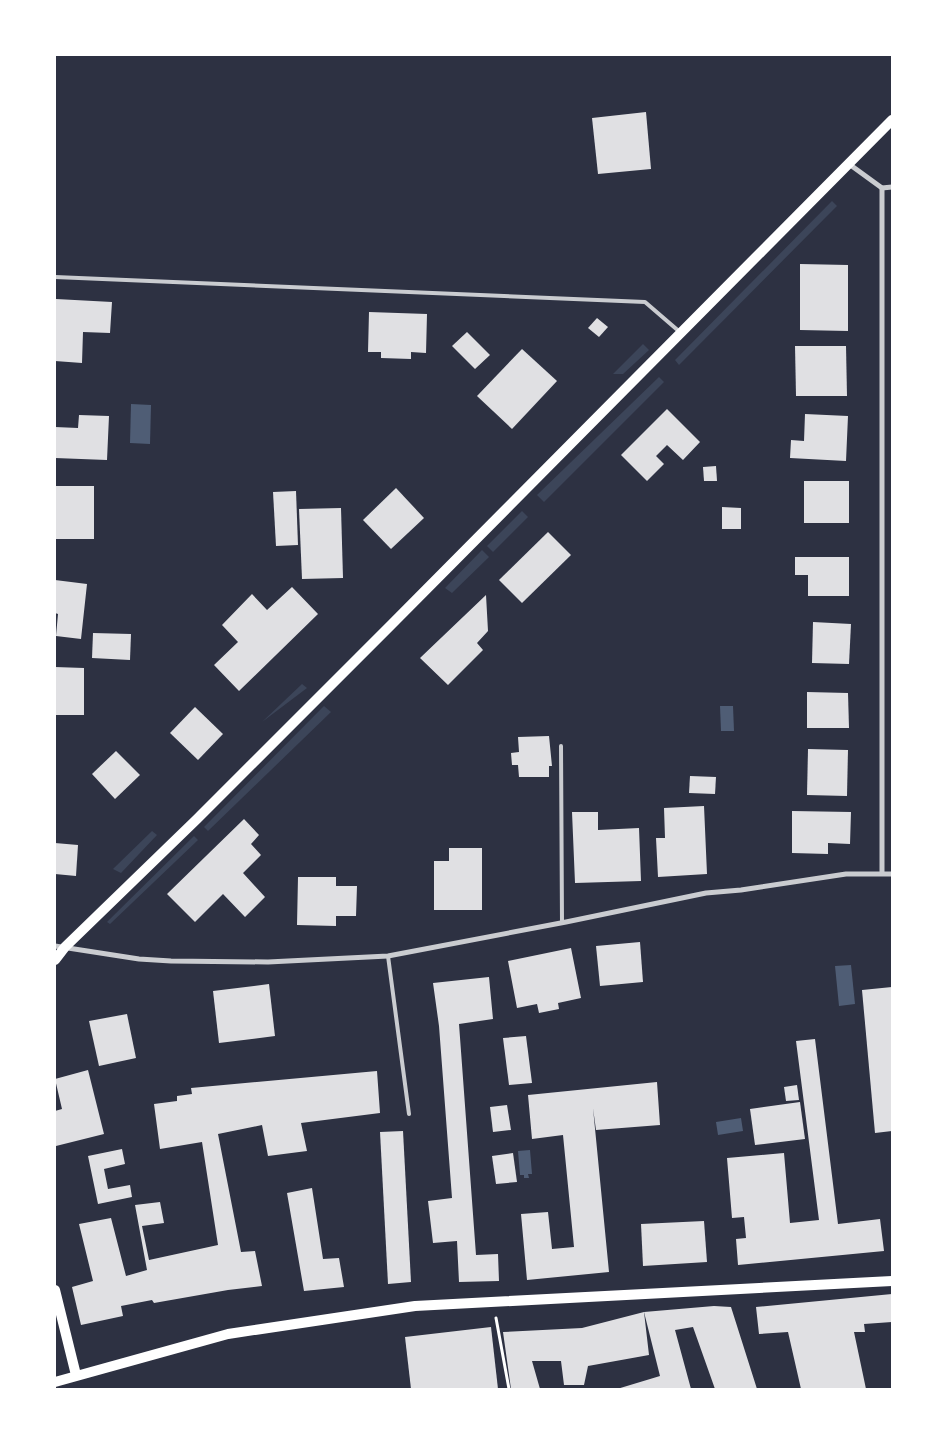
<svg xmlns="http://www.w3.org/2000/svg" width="947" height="1444" viewBox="0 0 947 1444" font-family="Manrope,sans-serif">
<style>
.green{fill:#3c4559}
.water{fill:#4f5d75}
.building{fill:#e0e0e3}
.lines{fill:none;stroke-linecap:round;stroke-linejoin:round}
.path{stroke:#fff;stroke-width:3}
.service{stroke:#caccd0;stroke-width:4}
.minor{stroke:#caccd0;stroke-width:5}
.secondary{stroke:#fff;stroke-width:10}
</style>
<rect width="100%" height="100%" fill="#2d3142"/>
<g class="green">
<path d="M832,201L837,206L679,365L675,360Z"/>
<path d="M643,344L649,350L623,374H613Z"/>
<path d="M659,377L664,382L544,502L537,495Z"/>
<path d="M522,511L528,517L493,552L487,546Z"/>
<path d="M482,550L489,557L452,593L445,588Z"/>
<path d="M302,684L307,688L262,722Z"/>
<path d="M324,706L331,712L208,831L204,827Z"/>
<path d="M152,831L157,835L121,873L113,869Z"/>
<path d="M194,836L198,840L110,924L107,922Z"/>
</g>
<g class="water">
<path d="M131,404L151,405L150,444L130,443Z"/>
<path d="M720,706H733L734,731H721Z"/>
<path d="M851,965L855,1004L839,1006L835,966Z"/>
<path d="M741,1118L743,1131L718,1135L716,1122Z"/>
<path d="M530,1150L532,1174H528L529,1178H524V1175H520L518,1151Z"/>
</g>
<g class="building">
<path d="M646,112L651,169L598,174L592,118Z"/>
<path d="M800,264L848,265V331L800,330Z"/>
<path d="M56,299L112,302L110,333L83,332L82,363L55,361Z"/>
<path d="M369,312L427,314L426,353L411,352V359L381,358V352H368Z"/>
<path d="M597,318L608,327L599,337L588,328Z"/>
<path d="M467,332L490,355L475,369L452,346Z"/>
<path d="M795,346H846L847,396H796Z"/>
<path d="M522,349L557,381L512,429L477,396Z"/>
<path d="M667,409L700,442L683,460L667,445L656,456L664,464L647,481L621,455Z"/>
<path d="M805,414L848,416L846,461L790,458L791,440L804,441Z"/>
<path d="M79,415L109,416L107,460L55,458V427L78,428Z"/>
<path d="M716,466L717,481H704L703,467Z"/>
<rect x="804" y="481" width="45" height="42"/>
<rect x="55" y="486" width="39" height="53"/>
<path d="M396,488L424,518L391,549L363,520Z"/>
<path d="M296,491L298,545L276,546L273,492Z"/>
<path d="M722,507L741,508V529H722Z"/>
<path d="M341,508L343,578L302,579L299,509Z"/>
<path d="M548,532L571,555L522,603L499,580Z"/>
<path d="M795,557H849V596H808V575H795Z"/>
<path d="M55,580L87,584L81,639L56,636L58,614L55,613Z"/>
<path d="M292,587L318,614L239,691L214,665L238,642L222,625L252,594L267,610Z"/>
<path d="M486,595L488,631L477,643L483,650L448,685L420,658Z"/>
<path d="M813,622L851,624L849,664L812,663Z"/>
<path d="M93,633L131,634L130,660L92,658Z"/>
<path d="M55,667L84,668V715H55Z"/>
<path d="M807,692L848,693L849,728H807Z"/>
<path d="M195,707L223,734L198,760L170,733Z"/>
<path d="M549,736L552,766H549V777H519L518,765H512L511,753L519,752L518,737Z"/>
<path d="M808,749L848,750L847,796L807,795Z"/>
<path d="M116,751L140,775L115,799L92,774Z"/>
<path d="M690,776L716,777L715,794L689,793Z"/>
<path d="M704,806L707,874L658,877L656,838H665L664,808Z"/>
<path d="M792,811L851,812L850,844L828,843V854L792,853Z"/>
<path d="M572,812H598V830L639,828L641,881L575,883Z"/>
<path d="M244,819L259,835L251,844L261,855L243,873L265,897L245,917L223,894L195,922L167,894Z"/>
<path d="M55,843L78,845L76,876L55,874Z"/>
<path d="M449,848H482V910H434V861H449Z"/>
<path d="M298,877H336V886H357L356,916H336V926L297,925Z"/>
<path d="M640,942L643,982L600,986L596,946Z"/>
<path d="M571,948L581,998L558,1003L559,1009L539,1013L537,1004L517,1008L508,961Z"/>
<path d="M489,977L493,1019L459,1024L476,1255L498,1254L499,1281L459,1282L457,1241L433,1243L428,1201L452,1198L439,1026L433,983Z"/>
<path d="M269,984L275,1036L219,1043L213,991Z"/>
<path d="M892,987V1131L875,1133L862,990Z"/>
<path d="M127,1014L136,1058L99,1066L89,1021Z"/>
<path d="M526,1036L532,1083L509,1085L503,1038Z"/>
<path d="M815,1039L838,1224L880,1219L884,1251L738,1265L736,1239L746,1238L744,1217L732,1218L727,1158L784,1153L790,1223L819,1220L796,1041Z"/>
<path d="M88,1070L104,1134L56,1146L55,1111L62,1109L55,1079Z"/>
<path d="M377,1071L380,1113L301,1123L307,1151L268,1156L262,1125L218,1134L241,1252L255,1251L262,1286L228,1290L154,1303L152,1300L121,1306L123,1316L81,1325L72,1287L93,1281L79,1224L111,1218L126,1276L147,1270L135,1205L160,1202L164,1223L142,1226L149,1260L218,1245L202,1142L160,1149L154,1104L177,1101V1096L192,1094L191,1088Z"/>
<path d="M657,1082L660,1125L596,1130L593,1108L609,1272L527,1280L521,1214L548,1212L552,1249L574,1247L563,1135L532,1139L528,1095Z"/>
<path d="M797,1085L799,1100L786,1101L784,1087Z"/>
<path d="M800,1102L805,1139L755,1145L750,1109Z"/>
<path d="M507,1105L511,1130L493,1132L490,1107Z"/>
<path d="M403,1131L411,1282L388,1284L380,1132Z"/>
<path d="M122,1149L125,1164L104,1169L108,1189L130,1185L132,1197L98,1204L88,1156Z"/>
<path d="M513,1153L517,1182L496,1184L492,1156Z"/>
<path d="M312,1188L323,1259L339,1258L344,1287L304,1291L287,1193Z"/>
<path d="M704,1221L707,1262L643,1266L641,1224Z"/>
<path d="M892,1294V1322L864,1324L865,1332H854L866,1389H801L788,1332L759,1334L756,1307Z"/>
<path d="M714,1306L731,1307L757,1389H715L693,1327L675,1330L691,1389H617L660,1376L644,1312Z"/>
<path d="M644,1312L649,1355L588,1366L584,1385H564L561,1361H532L540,1389H511L503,1332L582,1328Z"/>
<path d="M491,1327L498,1389H411L405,1337Z"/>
</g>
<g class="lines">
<path class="path" d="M496,1318L509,1389"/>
<g class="service">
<path d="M55,277L645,302L681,333"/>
<path d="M561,746L562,923"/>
<path d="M388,956L409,1114"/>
</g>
<g class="minor">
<path d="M849,164L882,188L892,187"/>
<path d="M882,188V873"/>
<path d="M55,946L139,959L171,961L268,962L388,956L566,922L706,893L741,890L846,874H892"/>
</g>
<g class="secondary">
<path d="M55,960L65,947L197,819L391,625L892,120"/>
<path d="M55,1290L76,1375"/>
<path d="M55,1382L228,1334L415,1306L892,1281"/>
</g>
</g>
<rect width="947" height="1444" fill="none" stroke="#ffffff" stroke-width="112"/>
</svg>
